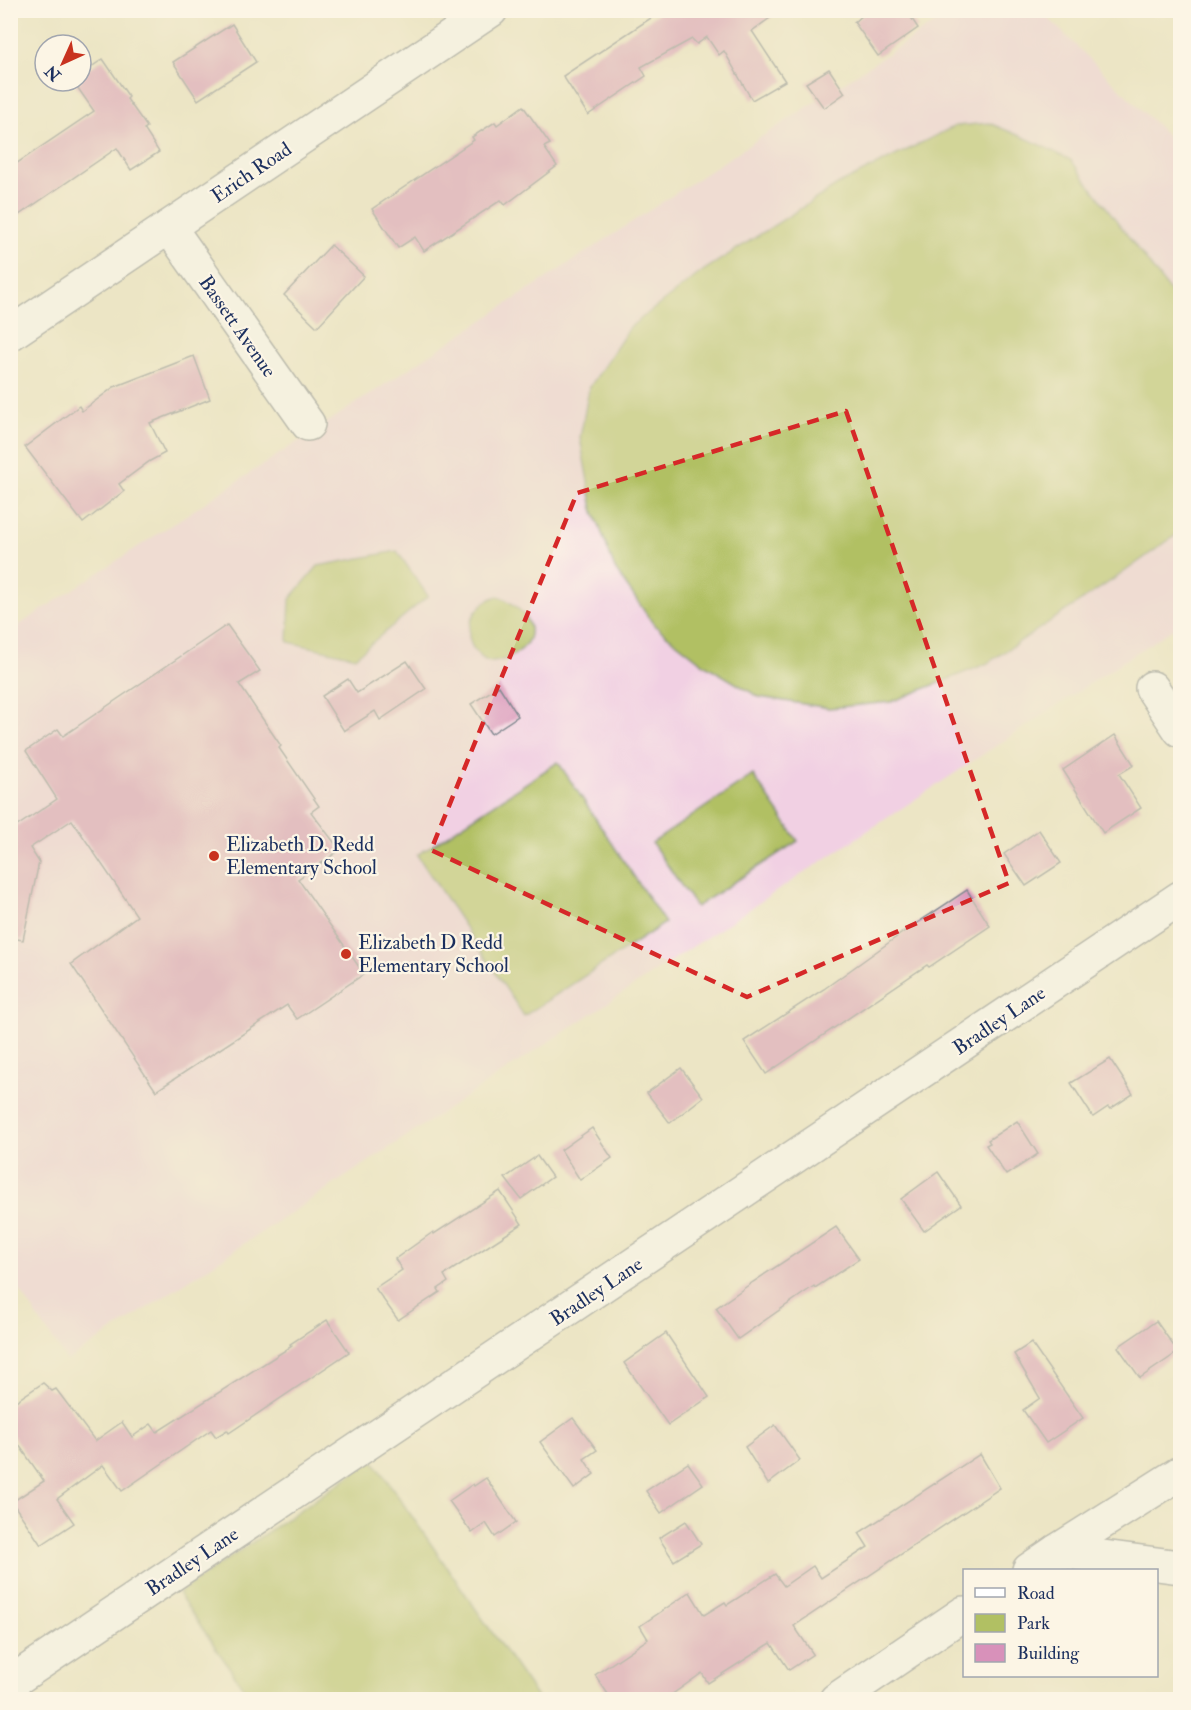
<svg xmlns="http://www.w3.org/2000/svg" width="1191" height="1710" viewBox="0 0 1191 1710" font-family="'IM FELL Double Pica',serif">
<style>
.built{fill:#f1d0e3}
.green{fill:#b1c063;stroke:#667860;stroke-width:1.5}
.building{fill:#d891ba}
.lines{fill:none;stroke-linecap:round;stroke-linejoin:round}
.street-casing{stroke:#848a92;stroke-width:36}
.street{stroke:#fff;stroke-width:33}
.marked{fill:none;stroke:#d62828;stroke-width:4.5;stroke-dasharray:12 8;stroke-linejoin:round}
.poi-dot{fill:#c8321e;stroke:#fcf5e5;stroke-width:2}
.labels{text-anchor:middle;stroke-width:4.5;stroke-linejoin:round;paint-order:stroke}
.street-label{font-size:20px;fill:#1b2f5e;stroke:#fcf5e5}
.poi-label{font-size:20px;fill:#1b2f5e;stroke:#fcf5e5;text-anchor:start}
</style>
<rect width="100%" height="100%" fill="#fcf5e5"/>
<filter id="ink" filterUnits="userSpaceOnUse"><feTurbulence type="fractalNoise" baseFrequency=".0167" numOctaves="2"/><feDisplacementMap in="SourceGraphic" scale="12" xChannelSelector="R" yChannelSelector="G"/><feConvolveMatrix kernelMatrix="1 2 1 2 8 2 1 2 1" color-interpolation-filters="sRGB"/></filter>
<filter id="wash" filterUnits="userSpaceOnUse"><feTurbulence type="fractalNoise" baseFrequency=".008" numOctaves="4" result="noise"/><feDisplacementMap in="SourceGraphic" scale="24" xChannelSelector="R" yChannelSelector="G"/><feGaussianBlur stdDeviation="1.35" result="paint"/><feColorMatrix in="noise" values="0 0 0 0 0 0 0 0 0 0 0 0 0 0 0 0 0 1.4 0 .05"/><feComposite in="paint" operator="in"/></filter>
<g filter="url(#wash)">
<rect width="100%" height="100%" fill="#ece5c5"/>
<path class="built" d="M953,11H1041L1180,148V624L67,1361L11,1277L10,631Z"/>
<g class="green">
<path d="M989,123L1030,140L1071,160L1180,305V532L1120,575L986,664L891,702L829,708L759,697L705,665L654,625L615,569L593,509L580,438L589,388L630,327L704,270L839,184L955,126Z"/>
<path d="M397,551L428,596L355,657L288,642L290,599L318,566Z"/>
<path d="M498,596C511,601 527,613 530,628C533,647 509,661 492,662C488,662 483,659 480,656C457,637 473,603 498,596Z"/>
<path d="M558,762L665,923L524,1016L417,855Z"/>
<path d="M753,775L798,841L696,907L652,843Z"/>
<path d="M373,1460L538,1699H251L178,1593Z"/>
</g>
<g id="blocks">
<g class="building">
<path d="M663,10H781L752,31L785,81L752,100L724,51L719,55L707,37L697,44L692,39L641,67L646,76L588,115L563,76Z"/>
<path d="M870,10H906L918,28L878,56L854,22Z"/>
<path d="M232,24L256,62L198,100L173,62Z"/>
<path d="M103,59L129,97L127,99L147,127L144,129L159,152L131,170L117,148L10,221V168L94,111L73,81H81V74Z"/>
<path d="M829,69L845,93L824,108L806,83Z"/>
<path d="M523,106L550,144L544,147L557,166L505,205L501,200L424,251L415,237L398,248L372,209L474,140L472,137L495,122L497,125Z"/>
<path d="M331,245L364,276L317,327L284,295Z"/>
<path d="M194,356L210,399L150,423L165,453L150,461L119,484L124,491L83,523L25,447L79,406L82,411L114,387Z"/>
<path d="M227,625L260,671L239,684L281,746L279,748L319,806L311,812L340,850L298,879L364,974L297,1019L287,1005L156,1091L71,964L137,916L72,820L30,848L39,862L23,940L10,938V816L17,826L57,799L26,751L58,729L63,736Z"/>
<path d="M407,661L426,689L380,720L375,711L344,731L322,696L348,679L357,693Z"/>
<path d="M499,686L518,716L491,734L471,704Z"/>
<path d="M1115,735L1134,765L1119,774L1141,808L1103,833L1063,770Z"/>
<path d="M1039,830L1061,863L1026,886L1004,854Z"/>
<path d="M967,890L990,926L929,967L927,965L766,1074L744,1041L824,989L905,931Z"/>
<path d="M1110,1059L1133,1094L1110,1109L1108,1107L1093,1117L1071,1083Z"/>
<path d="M681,1068L703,1097L670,1123L647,1093Z"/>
<path d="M1017,1121L1038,1154L1006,1175L986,1145L990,1143L988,1140Z"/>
<path d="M592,1128L612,1158L580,1180L561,1150Z"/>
<path d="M537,1156L552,1177L521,1199L505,1178Z"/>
<path d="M938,1172L961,1205L924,1231L901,1199Z"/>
<path d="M500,1191L522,1224L444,1275L448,1282L438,1289L440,1292L398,1320L375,1288L402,1270L395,1259L433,1232L434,1234Z"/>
<path d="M836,1227L859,1259L815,1288L814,1286L738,1339L716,1308L753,1282Z"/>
<path d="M327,1320L349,1352L229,1433L227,1430L216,1437L211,1430L122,1491L103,1465L57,1499L74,1523L41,1545L12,1502L44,1481L10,1432V1405L43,1383L52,1391L56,1389L95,1441L122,1422L132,1437L151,1424L157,1432L292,1346L290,1344Z"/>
<path d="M1156,1321L1178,1352L1140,1378L1118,1347Z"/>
<path d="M666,1333L709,1397L668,1425L624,1363Z"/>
<path d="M1031,1343L1083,1418L1046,1443L1023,1410L1040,1398L1014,1354Z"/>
<path d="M573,1418L597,1450L584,1459L594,1474L574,1489L540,1442Z"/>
<path d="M775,1425L800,1460L768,1484L745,1447Z"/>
<path d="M980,1454L1000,1488L794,1626L813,1654L789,1670L771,1643L708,1683L702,1673L664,1700H612L595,1675L648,1639L640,1626L690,1592L704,1615L725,1602L727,1605L775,1574L784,1586L813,1566L821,1578L868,1547L859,1533Z"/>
<path d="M688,1463L703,1484L661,1513L646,1491Z"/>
<path d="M486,1478L516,1522L495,1537L486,1523L472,1533L449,1501L473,1484L474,1486Z"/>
<path d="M686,1521L701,1544L674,1561L659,1538Z"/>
</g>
</g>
</g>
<g filter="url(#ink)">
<use href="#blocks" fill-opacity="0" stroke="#848a92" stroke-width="1.5"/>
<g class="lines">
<defs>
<g id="street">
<path d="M169,227L308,424"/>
<path d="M10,334L491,10"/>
<path d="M1152,688L1180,730"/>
<path d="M1057,1551L1180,1473"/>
<path d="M1029,1570L1057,1551L1180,1567"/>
<path d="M10,1683L1180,898"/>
<path d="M836,1700L964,1613"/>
</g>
</defs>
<use href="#street" class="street-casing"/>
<use href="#street" class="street"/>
</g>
</g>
<path d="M0 0H1191V1710H0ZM846,411L1009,883L747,997L431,850L577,493Z" fill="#ece5c5" fill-opacity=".55" fill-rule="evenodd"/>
<path class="marked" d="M846,411L1009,883L747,997L431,850L577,493Z"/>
<g class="poi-dot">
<circle cx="214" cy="856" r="6"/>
<circle cx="346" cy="954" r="6"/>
</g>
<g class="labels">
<g class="street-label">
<text transform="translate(251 172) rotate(-34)" y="7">Erich Road</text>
<text transform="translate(238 326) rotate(55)" y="7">Bassett Avenue</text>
<text transform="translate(999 1020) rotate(-34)" y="7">Bradley Lane</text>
<text transform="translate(596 1291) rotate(-34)" y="7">Bradley Lane</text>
<text transform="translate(192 1561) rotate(-34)" y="7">Bradley Lane</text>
</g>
<g class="poi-label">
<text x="226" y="851">Elizabeth D. Redd<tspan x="226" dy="23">Elementary School</tspan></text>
<text x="358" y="949">Elizabeth D Redd<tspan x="358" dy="23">Elementary School</tspan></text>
</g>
</g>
<rect width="1191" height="1710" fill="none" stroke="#fcf5e5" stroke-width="36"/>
<rect x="963" y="1569" width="195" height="108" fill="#fcf5e5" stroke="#a2a6af" stroke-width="1.5"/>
<rect x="975" y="1588" width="30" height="9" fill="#ffffff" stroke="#a2a6af" stroke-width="1.5"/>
<text x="1017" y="1599" font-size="18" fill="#1b2f5e">Road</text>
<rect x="975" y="1614" width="30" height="18" fill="#b1c063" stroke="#a2a6af" stroke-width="1.5"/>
<text x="1017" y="1629" font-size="18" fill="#1b2f5e">Park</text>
<rect x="975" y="1644" width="30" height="18" fill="#d891ba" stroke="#a2a6af" stroke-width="1.5"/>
<text x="1017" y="1659" font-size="18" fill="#1b2f5e">Building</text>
<g transform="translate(63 63) rotate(225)"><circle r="28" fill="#fcf5e5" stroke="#a2a6af" stroke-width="1.5"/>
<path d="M0-4.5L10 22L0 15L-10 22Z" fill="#c8321e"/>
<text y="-9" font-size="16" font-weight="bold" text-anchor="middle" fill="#1b2f5e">N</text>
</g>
</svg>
